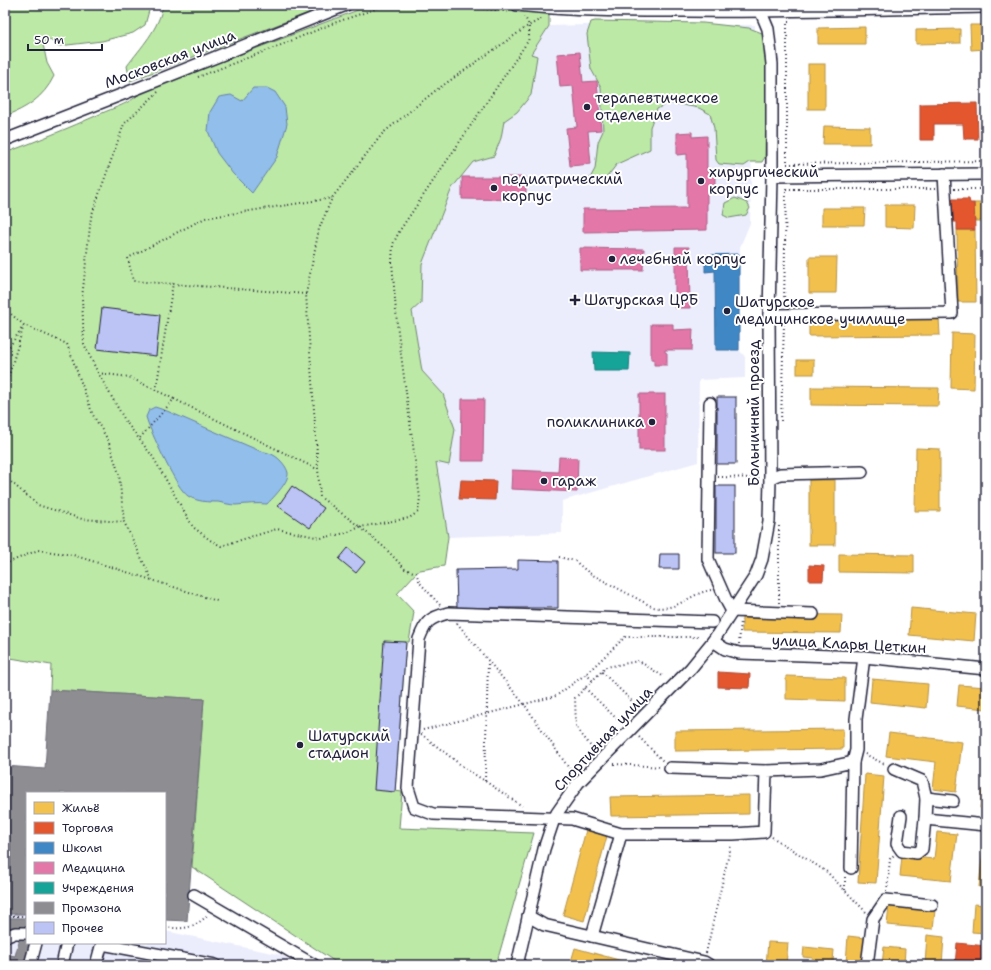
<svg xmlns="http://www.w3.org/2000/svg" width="991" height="970" viewBox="0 0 991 970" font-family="'Shantell Sans',sans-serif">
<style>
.built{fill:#ebedfc}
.green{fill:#bde9a6;stroke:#708670}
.water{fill:#91beeb;stroke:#6580a5}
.homes{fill:#f2c14e;stroke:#b49148}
.shops{fill:#e4572e;stroke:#aa4732}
.schools{fill:#3f88c5;stroke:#36699c}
.health{fill:#e377a8;stroke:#a95e87}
.public{fill:#17a398;stroke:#1a7c7c}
.industry{fill:#8d8d92;stroke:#6d6d78}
.building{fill:#bcc4f6;stroke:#22223b}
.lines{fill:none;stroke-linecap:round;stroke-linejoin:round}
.minor-casing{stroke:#22223b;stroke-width:14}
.path{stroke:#22223b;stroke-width:2;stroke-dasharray:1 3;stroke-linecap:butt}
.minor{stroke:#fff;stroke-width:11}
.poi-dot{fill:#22223b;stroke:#fff;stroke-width:1.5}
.labels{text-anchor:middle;stroke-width:4;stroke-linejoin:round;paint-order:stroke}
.street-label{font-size:15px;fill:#22223b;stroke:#fff}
.poi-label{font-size:15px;fill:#22223b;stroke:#fff;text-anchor:start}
</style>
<rect width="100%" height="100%" fill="#fff"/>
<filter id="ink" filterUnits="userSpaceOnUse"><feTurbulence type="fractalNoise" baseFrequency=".025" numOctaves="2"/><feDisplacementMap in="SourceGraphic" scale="8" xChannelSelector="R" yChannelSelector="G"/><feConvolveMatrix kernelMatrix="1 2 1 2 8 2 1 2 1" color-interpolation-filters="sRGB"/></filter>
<g filter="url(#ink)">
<g class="built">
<path d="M585,25H755L750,223L740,247V351L745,357V378L699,380L698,462L562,501V533L448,537L402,248L549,26Z"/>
<path d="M5,914H27V943H165V931L282,955L297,965H5Z"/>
</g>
<g class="green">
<path d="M5,5H157L150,7L145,25L133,33L102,41L59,46L50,40L43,44L47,63L54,76C44,97 26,109 5,116Z"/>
<path d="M163,5H318L316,10L130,81L127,66C141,47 159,29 163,5Z"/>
<path d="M371,5H470L549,12V26L531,54L537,56L531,95L517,112L504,121L501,138L494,156L473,162L452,188L422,264L421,303L412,311L422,371L443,394L455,429L449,465L436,462L448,537L444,566L420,570L416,573L397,594L414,612L409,642H406L395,791L402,792L399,828L534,833L496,965H340L192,867L204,699L50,690L51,665L5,657V153C37,141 69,128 100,114C113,108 132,103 141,92Z"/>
<path d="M595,21L703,23L749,28L762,33L767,62L765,157L762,162H750L744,166L719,164L716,160L714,128L710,114L699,108L683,105L668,103L657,109L650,127V149L617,164L603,182L593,183L589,180L595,169L598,142L603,131L601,87L591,69L589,52L587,34L591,22Z"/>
<path d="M735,198L747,203L750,208L746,215L729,218L723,215L725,203Z"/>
</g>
<g class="water">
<path d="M253,88H267L275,92L285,107L287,124L277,157L252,193L233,174L217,153L208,131L210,112L219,97L231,95L242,101Z"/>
<path d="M155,407L167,411L260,451C265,452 271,453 275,456C280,459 287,467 288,473C289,482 273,498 267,504C256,503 247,504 236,505C230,505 224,503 218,502C207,502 198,502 188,496C176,488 154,438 148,423L146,417L149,410Z"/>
</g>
<g class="homes">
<path d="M970,25H986V49L971,50Z"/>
<path d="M865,27V44H818V28Z"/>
<path d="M960,29V43L916,44V30Z"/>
<rect x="808" y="64" width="17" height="45"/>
<path d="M824,126L870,127V144H823Z"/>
<path d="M974,203H986V221H975Z"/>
<path d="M885,205H915L914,228L885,227Z"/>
<path d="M822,208H865L864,225H822Z"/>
<path d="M957,230H975L976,302H958Z"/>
<path d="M809,257H837L836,293H809Z"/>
<path d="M939,318L940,335L809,336V319Z"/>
<path d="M952,333L975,334L974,389L951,388Z"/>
<rect x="797" y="360" width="17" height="14"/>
<path d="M811,387L939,388L938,406L811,405Z"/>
<path d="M916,448L940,449V511H915Z"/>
<rect x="809" y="480" width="26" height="65"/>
<path d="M839,554L914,555V573L839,572Z"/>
<path d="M911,608L976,614L974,641L909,635Z"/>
<path d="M742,614L842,615L841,633L742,632Z"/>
<path d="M786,676L845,678V701L786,699Z"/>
<path d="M872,679L928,684L926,708L870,702Z"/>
<path d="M959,685L986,687V709L957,706Z"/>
<path d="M843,729V749L675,751V731Z"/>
<path d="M889,733L962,742L956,792L933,789L936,762L886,756Z"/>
<path d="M865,774L884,776L876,883L858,882Z"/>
<path d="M982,790H986V809L980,808Z"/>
<path d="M749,795V814L611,816L610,797Z"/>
<path d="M586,830L607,836L584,921L563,915Z"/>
<path d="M937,832L957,834L951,881L900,876L902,856L934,859Z"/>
<path d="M983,849H986V888L979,887Z"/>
<path d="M974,904L986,905V933L972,932Z"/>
<path d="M889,905L935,910L933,929L887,925Z"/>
<path d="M927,935L944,937L942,965H925Z"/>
<path d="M848,936L865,938L862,965H813V958L803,957L804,947L834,950L833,961L846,963Z"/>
<path d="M768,942L788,943L786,965H766Z"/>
<path d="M884,947L905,949L904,965H882Z"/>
<path d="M575,948L637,965H570Z"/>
</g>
<g class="shops">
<path d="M977,103L978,139H964L963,124H934V140H920V104Z"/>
<path d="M950,199H969L970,203H974L975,230H957V222H951Z"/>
<path d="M461,480L496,481L495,500L459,499Z"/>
<path d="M809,565L824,566L823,581H809Z"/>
<path d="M718,672L750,674L749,688L718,687Z"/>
<path d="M957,943L986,946V965H955Z"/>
</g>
<path class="schools" d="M739,254V350H716L715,271L705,272V255Z"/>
<g class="health">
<path d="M580,52L583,82L597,81L601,130L588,131L591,164L570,166L566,128L577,127L573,86L560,87L557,54Z"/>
<path d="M692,132V137L707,136V171L715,177V185L707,194V230L583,232V209L687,208V154L677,155V133Z"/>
<path d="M462,177H526V200L462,199Z"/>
<path d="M675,247H689L690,308H675Z"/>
<path d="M580,248L644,249L643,270H580Z"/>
<path d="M651,324H673V330L693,329L692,350H665V352L667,353V365H654V359H651Z"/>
<rect x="639" y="394" width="26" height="56"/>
<path d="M462,399H484L483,461H461Z"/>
<path d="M559,457L578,458L577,492L511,489L512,470L558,472Z"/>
</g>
<path class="public" d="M593,352L630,353L629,371H594Z"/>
<g class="industry">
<path d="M50,690L204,699L187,921L165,920V793H27V914H5V766L45,769Z"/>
<path d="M5,918H27V929L7,928L6,932H5Z"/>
<path d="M21,934L27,936V943H31L26,965H5V954L15,956Z"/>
</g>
<g class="building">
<path d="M102,308L160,315L156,356L97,349Z"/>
<rect x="717" y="397" width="19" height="67"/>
<path d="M292,486L324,508L310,528L278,506Z"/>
<rect x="716" y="486" width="19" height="67"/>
<path d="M348,548L365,562L356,573L339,559Z"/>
<path d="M660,554H679V569H659Z"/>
<path d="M518,560L558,561V608H457L456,570L518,569Z"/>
<path d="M384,641L406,642L395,792L374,790Z"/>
</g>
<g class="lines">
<defs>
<g id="minor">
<path d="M517,5C572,11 628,11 683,11C784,12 885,9 986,7"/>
<path d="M5,140L141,87L346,5"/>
<path d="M772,176L986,174"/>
<path d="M769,315L952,313L944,174"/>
<path d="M710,403L708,559L727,602L732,611L813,614"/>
<path d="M770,478L780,474L862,472"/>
<path d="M713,641L725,649L739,653L864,657L986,669"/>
<path d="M670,768L766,771"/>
<path d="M894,769L922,781L926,798"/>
<path d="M953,801L926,798L925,819L986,825"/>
<path d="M901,816L897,844L902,851L917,853L922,849L925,819"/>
<path d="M621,834H733L764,832L766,771L821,769L853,762L856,750V719L864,657"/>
<path d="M851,868L853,762"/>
<path d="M194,895L314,965"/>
<path d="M528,916L544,925L704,962L709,965"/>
<path d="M592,936L621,834L572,819L433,814L414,807L408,788L419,639C426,621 429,618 448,613L712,622"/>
<path d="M5,937L15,933H27"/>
<path d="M102,944L215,965"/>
<path d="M30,965L36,943"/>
<path d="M62,965L67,943"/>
<path d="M96,965L102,943"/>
<path d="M517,965L544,849L554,819L557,813L578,783L691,668L713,641L756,575L762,559L769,521L770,478L769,315L772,176V64L768,29L758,5"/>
<path d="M867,965L873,919L886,900L932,905"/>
</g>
</defs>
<use href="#minor" class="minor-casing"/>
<g class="path">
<path d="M435,5L497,10L509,12"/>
<path d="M789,22H787V164L986,161"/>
<path d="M198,77L281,45L334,23L387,5"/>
<path d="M158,92L124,124L91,217L82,298L84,344L98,373L126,422L153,457L193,527L210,540L221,546L277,529L321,538L346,533L360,527L409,518L418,512L420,498L397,324L392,262L393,244L400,230L528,41C530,34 530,22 524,17"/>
<path d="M954,189H986"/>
<path d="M306,294L133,281L128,258L205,218L332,198"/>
<path d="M784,305L786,189H936"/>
<path d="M5,309L24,325L67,344L93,415L108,440L119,474L124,522L152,580L217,601"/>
<path d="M5,353L22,328"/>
<path d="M98,373L129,377L174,399L139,439"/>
<path d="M5,388L24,325"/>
<path d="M156,390L173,283"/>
<path d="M174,399L317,469"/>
<path d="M781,421L784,324"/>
<path d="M5,477L38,505L82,519L124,522"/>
<path d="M718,477L760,478"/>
<path d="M559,557L575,561L589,573L653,607C678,612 688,594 711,590"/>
<path d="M5,564L38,550L73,555L152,580"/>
<path d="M779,603V526"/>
<path d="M440,605L420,583L416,573L405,569L385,548L360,527L320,497L306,294L319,229L332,198L383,133L435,91L528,26L543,18"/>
<path d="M457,623L524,704L573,774"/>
<path d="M739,644L741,620"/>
<path d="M602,672L637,706"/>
<path d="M586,674L593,681"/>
<path d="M585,688L621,723"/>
<path d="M423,730L556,696L586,674L625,637H699"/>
<path d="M421,734L466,769L485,781L522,806"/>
<path d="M639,737L664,762"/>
<path d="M595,752L576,727L575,698L606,667L639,661L664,677"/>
<path d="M865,754L886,765"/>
<path d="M614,764L661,767"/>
<path d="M485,781L488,662"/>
<path d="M772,837L827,872L866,912"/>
<path d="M845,890V875"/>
<path d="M887,891L890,859L894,855"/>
<path d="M5,916H27"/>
<path d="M165,927C184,930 194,928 208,915"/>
<path d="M706,953L731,845"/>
<path d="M535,962L543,965"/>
</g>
<use href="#minor" class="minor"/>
</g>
</g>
<g class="poi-dot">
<circle cx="587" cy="107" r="4"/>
<circle cx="701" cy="181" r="4"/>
<circle cx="494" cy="188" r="4"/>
<circle cx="612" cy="259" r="4"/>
<path d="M573 294h4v4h4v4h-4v4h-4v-4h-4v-4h4z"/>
<circle cx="727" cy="311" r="4"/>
<circle cx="652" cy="422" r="4"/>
<circle cx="544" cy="481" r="4"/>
<circle cx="300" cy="745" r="4"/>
</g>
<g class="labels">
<g class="street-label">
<text transform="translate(170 59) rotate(-21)" y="5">Московская улица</text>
<text transform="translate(754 413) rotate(-90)" y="5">Больничный проезд</text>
<text transform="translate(849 644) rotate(3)" y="5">улица Клары Цеткин</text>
<text transform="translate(603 739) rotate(-47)" y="5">Спортивная улица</text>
</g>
<g class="poi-label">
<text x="595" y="103">терапевтическое<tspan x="595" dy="17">отделение</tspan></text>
<text x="709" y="177">хирургический<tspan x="709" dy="17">корпус</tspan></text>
<text x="502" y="184">педиатрический<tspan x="502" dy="17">корпус</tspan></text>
<text x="620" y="264">лечебный корпус</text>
<text x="584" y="305">Шатурская ЦРБ</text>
<text x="735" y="307">Шатурское<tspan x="735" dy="17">медицинское училище</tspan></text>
<text x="644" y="427" text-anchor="end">поликлиника</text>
<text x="552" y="486">гараж</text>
<text x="308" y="741">Шатурский<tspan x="308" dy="17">стадион</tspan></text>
</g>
</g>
<rect width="991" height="970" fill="none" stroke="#fff" stroke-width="20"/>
<rect x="10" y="10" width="971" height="950" fill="none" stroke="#22223b" stroke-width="1.5" filter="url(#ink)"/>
<rect x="26" y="792" width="140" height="152" fill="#ffffff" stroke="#a7a7b1"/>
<rect x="34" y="802" width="20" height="12" fill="#f2c14e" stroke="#a7a7b1"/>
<text x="62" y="812" font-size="12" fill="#22223b">Жильё</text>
<rect x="34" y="822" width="20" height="12" fill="#e4572e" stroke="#a7a7b1"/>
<text x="62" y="832" font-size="12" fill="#22223b">Торговля</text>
<rect x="34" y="842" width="20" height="12" fill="#3f88c5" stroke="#a7a7b1"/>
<text x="62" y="852" font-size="12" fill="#22223b">Школы</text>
<rect x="34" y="862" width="20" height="12" fill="#e377a8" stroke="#a7a7b1"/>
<text x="62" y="872" font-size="12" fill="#22223b">Медицина</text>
<rect x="34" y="882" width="20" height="12" fill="#17a398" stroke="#a7a7b1"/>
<text x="62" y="892" font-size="12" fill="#22223b">Учреждения</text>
<rect x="34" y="902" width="20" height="12" fill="#8d8d92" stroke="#a7a7b1"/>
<text x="62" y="912" font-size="12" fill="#22223b">Промзона</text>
<rect x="34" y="922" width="20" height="12" fill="#bcc4f6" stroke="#a7a7b1"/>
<text x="62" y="932" font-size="12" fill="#22223b">Прочее</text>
<path d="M28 44v6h74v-6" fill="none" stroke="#22223b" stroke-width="2"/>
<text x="34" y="44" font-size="12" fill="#22223b" stroke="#ffffff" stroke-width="3" paint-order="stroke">50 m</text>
</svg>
